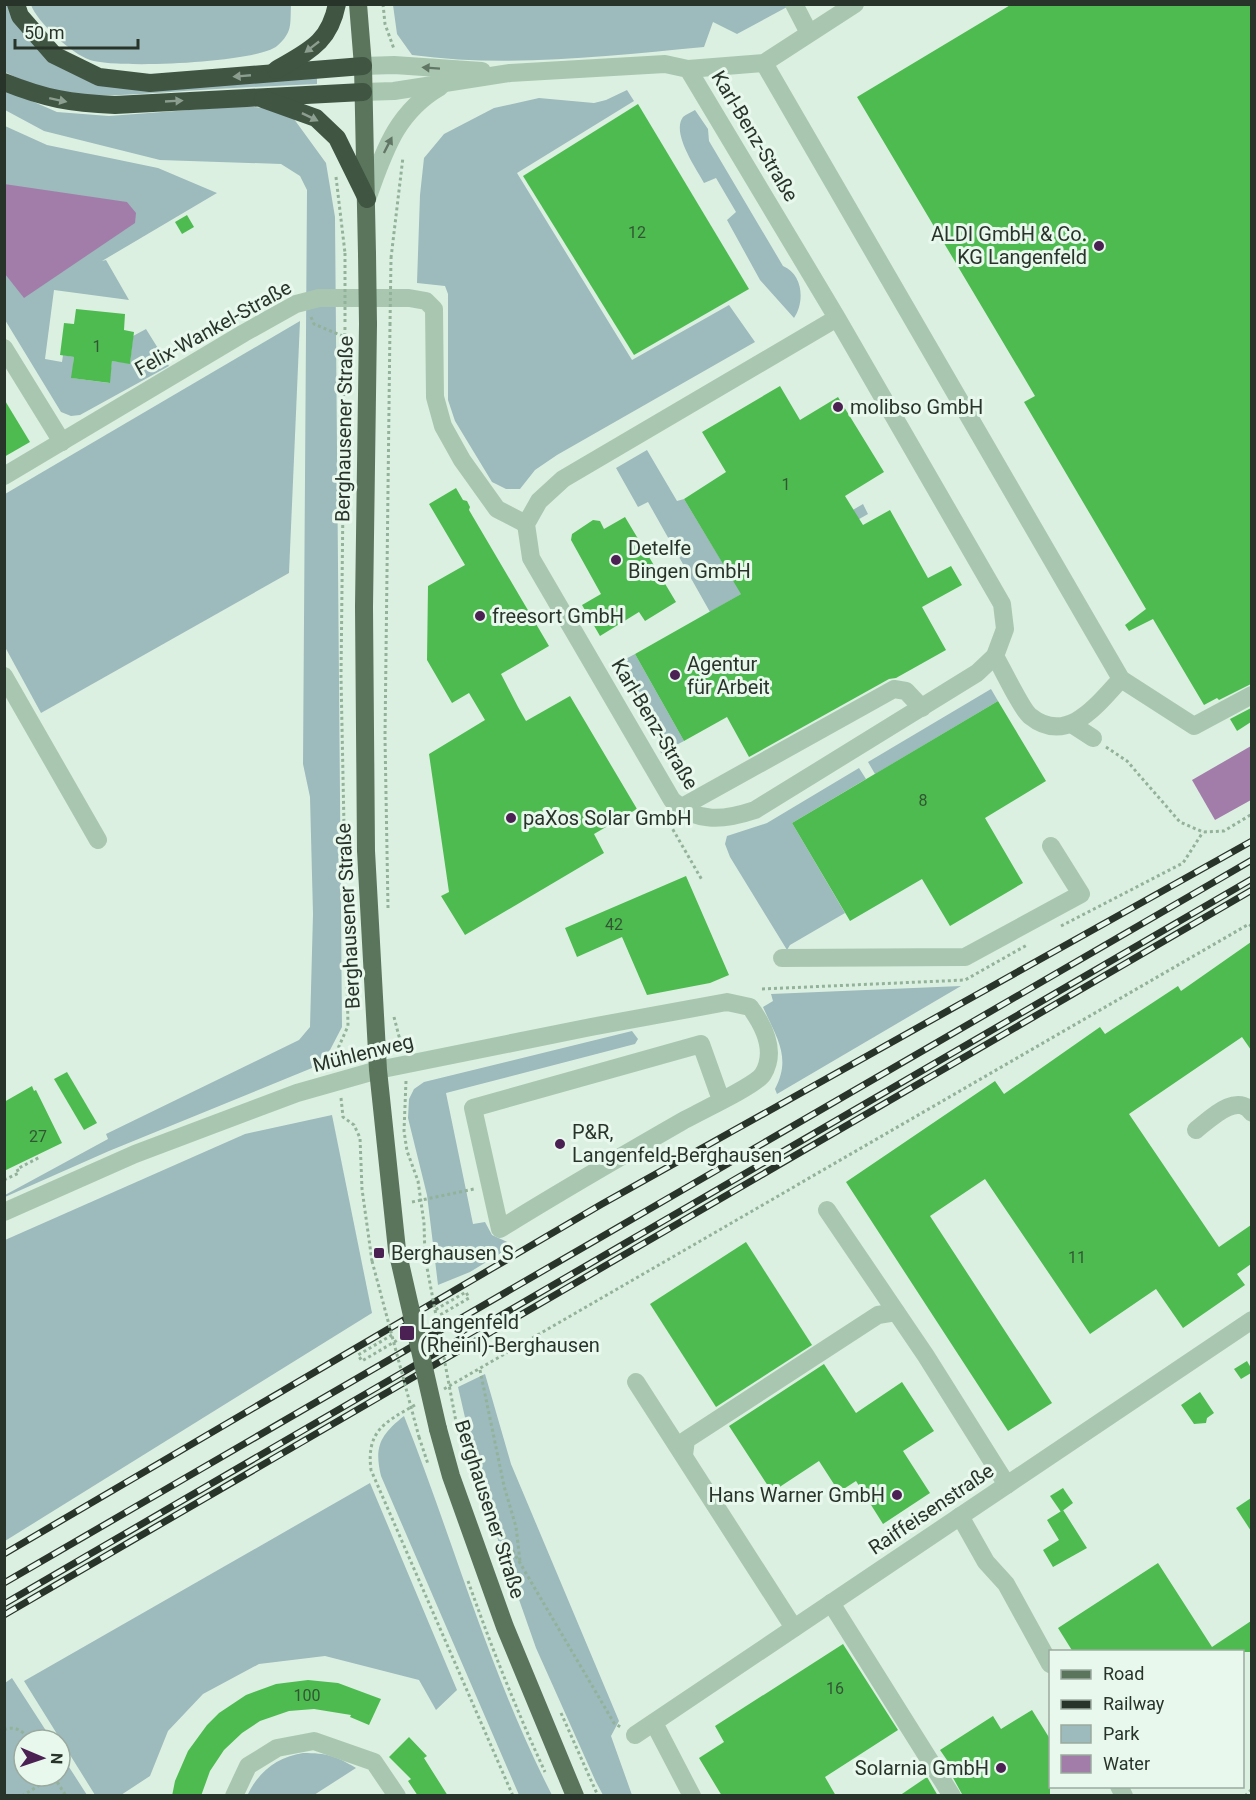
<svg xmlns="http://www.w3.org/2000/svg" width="1256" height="1800" viewBox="0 0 1256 1800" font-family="Roboto,sans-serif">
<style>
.green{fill:#9dbabd}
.water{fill:#a27daa}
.building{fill:#4ebb50}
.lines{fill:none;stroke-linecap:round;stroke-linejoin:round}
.path{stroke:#93b29a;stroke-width:3;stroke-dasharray:3 3;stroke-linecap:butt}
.minor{stroke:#a9c7b0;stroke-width:18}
.major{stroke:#5b755d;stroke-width:18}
.highway{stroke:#405542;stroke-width:18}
.rail-casing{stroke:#283429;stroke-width:7}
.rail{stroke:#e8f8ed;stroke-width:4.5;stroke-dasharray:14;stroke-linecap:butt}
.path-bridge{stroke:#93b29a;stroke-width:3;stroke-dasharray:3 3;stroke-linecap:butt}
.major-bridge{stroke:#5b755d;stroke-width:18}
.oneway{fill:#8c9e8f}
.oneway2{fill:#627666}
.poi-dot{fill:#4a2152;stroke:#e8f8ed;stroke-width:2}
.labels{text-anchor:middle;stroke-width:6;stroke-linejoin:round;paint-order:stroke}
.number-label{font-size:16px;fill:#325633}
.street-label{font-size:20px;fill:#283429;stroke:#e8f8ed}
.poi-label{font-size:20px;fill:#283429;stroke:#e8f8ed;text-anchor:start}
</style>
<rect width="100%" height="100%" fill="#dcf0e2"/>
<g class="green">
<path d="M785,4L787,7L737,34L713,22L704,47C607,56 508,68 412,55L397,34L393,5Z"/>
<path d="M4,5H9L73,74L317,78V84C273,86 229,88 184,91C118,95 67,104 5,72Z"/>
<path d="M31,5V4L291,5C290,24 293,32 277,46C257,63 117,69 90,60C72,54 37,22 31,5Z"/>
<path d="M4,89L57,112L109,116L243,106L276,109L294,119L326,163L335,217L342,1027L330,1050L312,1068L109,1151L5,1197V1195L108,1139L106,1134L299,1040L310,1027L313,914L310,797L303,764L307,190L300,176L281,164L160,160L44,131L5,110Z"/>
<path d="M627,90L634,101L517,173L632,360L729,305L755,342L557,455L535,470L520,489H506L492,482L455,421L448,400V294L445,286L417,283L420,195L424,158L444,134L494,108L539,98L594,103L606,100Z"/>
<path d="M695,110L708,129L709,141L783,266C803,274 805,302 794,318L760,280L727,220L736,212L716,178L704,183C696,168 671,133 683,117C686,114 692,112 695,110Z"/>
<path d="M5,126L47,145L158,168L217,193L102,261L106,260L129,300L54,290L45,359L62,362L63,355L74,357L72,378L109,383L112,361L130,363L133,336L146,329L169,366L80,415L71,416L61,412L5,320Z"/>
<path d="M300,321L289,573L41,713L5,647V494Z"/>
<path d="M647,450L677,501L684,499L733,580L863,504L868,514L745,584L748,590L710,612L648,502L638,507L616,468Z"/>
<path d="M635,654L684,741L661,753L658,746L660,742L616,664Z"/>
<path d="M991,689L998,701L875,774L868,762Z"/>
<path d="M859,768L866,779L792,823L845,913L790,945L787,950L730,857L725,844L727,836L767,823Z"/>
<path d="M961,986L777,1094L775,1089C792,1057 776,1037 763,1007L773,1001L771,994Z"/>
<path d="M632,1031L638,1039L635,1044L446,1093L473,1224L485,1222L492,1235L514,1245L470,1272L438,1285L427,1195L408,1118L409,1099L414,1089L424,1082Z"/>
<path d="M332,1115L372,1313L5,1541V1240L245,1134Z"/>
<path d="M485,1374L511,1464L619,1721L611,1736L632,1795H603L596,1782L536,1648L484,1500L458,1387Z"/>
<path d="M404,1416C454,1542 490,1675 552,1795H519L381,1476C374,1447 380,1435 404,1416Z"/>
<path d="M370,1483L457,1690L436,1710L419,1680L325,1656L259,1664L203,1694L168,1731L150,1776L121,1795H95L24,1681Z"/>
<path d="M12,1678L52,1740H24V1776H60V1753L87,1795H5V1683Z"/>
<path d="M303,1753C327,1753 336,1756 356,1768L314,1795L247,1796C258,1772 277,1757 303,1753Z"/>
</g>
<g class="water">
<path d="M4,184L127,202L136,213L135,223L24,298L5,274Z"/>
<path d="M1251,746V800L1215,820L1192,780Z"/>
</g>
<g class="building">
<path d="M1012,4H1251V684L1219,700L1217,698L1204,705L1153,619L1129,631L1125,625L1146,609L1024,402L1035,396L857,97Z"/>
<path d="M638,104L749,289L634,355L523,176Z"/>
<path d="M187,215L194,227L182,234L175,222Z"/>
<path d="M76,309L125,314L124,330L134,332L130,364L112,361L110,383L71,378L74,357L60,355L64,323L74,324Z"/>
<path d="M780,386L800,420L838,397L884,472L845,496L863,525L890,510L928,578L951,566L962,585L922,607L946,650L896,678L889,679L749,757L727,717L684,741L635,654L741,594L684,499L726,472L702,432Z"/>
<path d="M4,399L30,442L4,457Z"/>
<path d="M456,488L463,500L467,501L470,507L469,510L549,646L501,674L518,707L526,721L570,696L637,809L594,834L604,853L465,935L441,896L449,892L429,754L485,720L469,693L452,703L427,660L428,586L465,565L429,504Z"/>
<path d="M625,517L676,602L645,621L639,612L600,636L582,605L601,594L571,540L572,534L593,520L600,521L604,529Z"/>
<path d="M998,701L1046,781L985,818L1023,883L950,926L922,879L850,921L792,823Z"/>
<path d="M1251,708V722L1237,731L1230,719Z"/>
<path d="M686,876L729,975L710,983L647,995L622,937L577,957L565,928Z"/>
<path d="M1251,942V1050L1242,1037L1129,1114L1219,1247L1251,1225V1264L1237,1274L1245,1285L1183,1328L1156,1289L1090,1334L985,1179L930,1216L1052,1403L1008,1431L846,1182L995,1081L1004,1094L1100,1027L1105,1034L1178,986L1181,991Z"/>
<path d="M67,1072L97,1123L84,1130L54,1079Z"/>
<path d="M32,1086L34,1091L36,1090L62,1143L4,1171V1102Z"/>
<path d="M746,1242L812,1345L716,1407L650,1304Z"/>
<path d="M1247,1361L1251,1368V1373L1241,1379L1234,1369Z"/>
<path d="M824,1364L856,1413L902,1382L934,1431L903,1451L930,1493L883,1524L856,1481L839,1492L819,1461L772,1492L729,1426Z"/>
<path d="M1200,1392L1214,1413L1207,1418L1206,1423L1194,1424L1181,1405Z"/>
<path d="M1063,1488L1073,1503L1061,1512L1050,1496Z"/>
<path d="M1251,1498V1531L1236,1508Z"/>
<path d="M1063,1510L1087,1548L1053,1567L1043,1550L1059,1540L1047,1520Z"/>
<path d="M1158,1563L1212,1647L1251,1621V1652H1073L1058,1628Z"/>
<path d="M843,1644L898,1730L825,1777L836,1796H722L699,1758L724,1742L715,1726Z"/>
<path d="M308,1680L338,1683L381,1699L369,1725L350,1717L351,1715L314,1709L289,1711L260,1721L242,1733L224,1750L210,1771L201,1796H172L175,1781L188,1751L207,1725L219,1713L246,1695L276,1684Z"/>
<path d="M1032,1710L1050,1739V1796H963L946,1765L949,1763L940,1750L993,1716L1001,1729Z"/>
<path d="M409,1737L427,1756L424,1758L448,1796H418L408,1781L411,1779L389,1757Z"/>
<path d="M927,1777L938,1796H899L921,1781Z"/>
</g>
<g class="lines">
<g class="path">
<path d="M383,4L385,24L394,49"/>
<path d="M336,177L345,253"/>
<path d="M391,258L403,157"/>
<path d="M311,317L314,324L345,337"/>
<path d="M1106,747L1127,761L1180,822L1203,832L1224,831L1252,814"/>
<path d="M674,824L672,828L702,880"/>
<path d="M388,908L385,737L390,325"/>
<path d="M1061,926L1183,863L1203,832"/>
<path d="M762,989L965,980L1027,945"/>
<path d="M394,1017L402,1048"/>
<path d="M336,1065L335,1055L348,1026L341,676L345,325"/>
<path d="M406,1081L404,1131L407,1151L418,1181L424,1223L425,1257"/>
<path d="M341,1098L343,1117L354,1125L360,1138L362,1189L372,1261"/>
<path d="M4,1180L19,1173L17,1169L40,1157"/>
<path d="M412,1202L474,1189"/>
<path d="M430,1321L469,1298L466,1292L435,1310"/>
<path d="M392,1335L358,1355L362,1361L401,1338"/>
<path d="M480,1370L504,1486L516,1527L520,1561"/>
<path d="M444,1389L1249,924L1252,927"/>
<path d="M415,1405C385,1422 366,1431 371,1470L513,1796"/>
<path d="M457,1427L472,1480"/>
<path d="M419,1437L428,1464"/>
<path d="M481,1511L490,1512L614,1723L622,1728"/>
<path d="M468,1581C491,1646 516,1709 545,1772"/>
<path d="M561,1713L598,1796"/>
<path d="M4,1730C15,1725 23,1731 30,1740"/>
<path d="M54,1777L66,1796"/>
<path d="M22,1796L54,1776"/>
<path d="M1245,1796L1252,1789"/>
</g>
<g class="minor">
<path d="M794,4L809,33"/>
<path d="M764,63L1121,679L1194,726L1252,695"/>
<path d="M363,66L394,65L482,71"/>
<path d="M688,69L764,63L855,4"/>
<path d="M363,92L394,91L510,73L665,64L688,69L837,318L1002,604L1005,629L995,656L977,673L755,810C725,820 697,824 672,800L531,558L526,524L539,501L563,479L837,318"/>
<path d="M367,199C384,153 395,113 440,87"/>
<path d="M4,348L62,442"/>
<path d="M4,476L244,333L296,304L319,298H409L426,301L434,309L435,397L443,426L462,460L497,509L526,524"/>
<path d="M995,656C1002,668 1022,710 1030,716C1067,746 1097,705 1121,679"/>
<path d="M4,676L98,840"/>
<path d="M1073,725L1093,738"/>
<path d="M680,808L894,689L906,691L922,708"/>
<path d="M782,958L965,957L1081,894L1051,846"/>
<path d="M1196,1130C1209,1120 1237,1091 1252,1113"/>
<path d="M827,1210L926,1356L1007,1485"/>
<path d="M4,1212L135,1154L297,1093L378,1070L591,1027L727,1002L750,1007C764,1026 777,1051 763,1074C756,1086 696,1113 681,1122C620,1157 559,1192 500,1229L473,1108L701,1044L721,1100"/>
<path d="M636,1382L794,1628"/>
<path d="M684,1455L686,1440L878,1315L896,1312"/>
<path d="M960,1516L986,1562L1006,1584L1050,1664"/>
<path d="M831,1603L952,1796"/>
<path d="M654,1723L692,1796"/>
<path d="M635,1735L1252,1320"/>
<path d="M1119,1786L1124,1796"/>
<path d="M234,1796L248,1766L277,1748L314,1741L374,1762L397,1796"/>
</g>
<g class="major">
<path d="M358,4L363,66L367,254"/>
<path d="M368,324L364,607L366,851L378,1070L397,1250"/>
<path d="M438,1429L451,1476L505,1627L575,1796"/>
</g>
<g class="highway">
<path d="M16,4L20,16L54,55L99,77L150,83L363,66"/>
<path d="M276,70C308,51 329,44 337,4"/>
<path d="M4,82C46,99 71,103 115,105L363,92"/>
<path d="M263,99L316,118L337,138L367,199"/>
</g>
<defs>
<g id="rail">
<path d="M4,1554L602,1204L1252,841"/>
<path d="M4,1583L1252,860"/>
<path d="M4,1604L1252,879"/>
<path d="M4,1615L1252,890"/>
</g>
</defs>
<use href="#rail" class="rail-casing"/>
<use href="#rail" class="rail"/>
<g class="path-bridge">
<path d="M345,253V325"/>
<path d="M390,325L391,258"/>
<path d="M425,1257L457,1427"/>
<path d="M372,1261L419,1437"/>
</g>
<g class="major-bridge">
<path d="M367,254L368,324"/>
<path d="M397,1250L438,1429"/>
</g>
</g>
<defs><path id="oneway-solid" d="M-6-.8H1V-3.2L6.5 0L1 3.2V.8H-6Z" transform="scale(1.5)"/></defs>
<g class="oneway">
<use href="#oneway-solid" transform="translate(312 47) rotate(142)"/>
<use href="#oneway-solid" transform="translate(242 76) rotate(175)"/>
<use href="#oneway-solid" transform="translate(58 100) rotate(12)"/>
<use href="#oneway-solid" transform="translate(174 101) rotate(-3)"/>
<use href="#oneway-solid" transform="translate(310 117) rotate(26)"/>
</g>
<g class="oneway2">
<use href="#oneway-solid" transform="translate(431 68) rotate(-176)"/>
<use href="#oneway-solid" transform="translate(388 145) rotate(-63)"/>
</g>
<g class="poi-dot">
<circle cx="1099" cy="246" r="6"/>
<circle cx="838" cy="407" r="6"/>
<circle cx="616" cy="560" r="6"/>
<circle cx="480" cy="616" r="6"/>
<circle cx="675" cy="675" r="6"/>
<circle cx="511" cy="818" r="6"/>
<circle cx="560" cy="1144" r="6"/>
<rect x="373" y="1247" width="12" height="12" rx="3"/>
<rect x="399" y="1325" width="16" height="16" rx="3"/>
<circle cx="897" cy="1495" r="6"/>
<circle cx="1001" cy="1768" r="6"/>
</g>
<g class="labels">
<g class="number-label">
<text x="637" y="238">12</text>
<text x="97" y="352">1</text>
<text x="786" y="490">1</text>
<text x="923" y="806">8</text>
<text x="614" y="930">42</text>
<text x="38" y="1142">27</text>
<text x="1077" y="1263">11</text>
<text x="835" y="1694">16</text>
<text x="307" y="1701">100</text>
</g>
<g class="street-label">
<text transform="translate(755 136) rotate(59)" y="7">Karl-Benz-Straße</text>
<text transform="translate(213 328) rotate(-29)" y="7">Felix-Wankel-Straße</text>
<text transform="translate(344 429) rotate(-89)" y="7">Berghausener Straße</text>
<text transform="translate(655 724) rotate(59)" y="7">Karl-Benz-Straße</text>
<text transform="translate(348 916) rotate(-93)" y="7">Berghausener Straße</text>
<text transform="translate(363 1053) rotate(-14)" y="7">Mühlenweg</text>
<text transform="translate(490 1509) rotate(72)" y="7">Berghausener Straße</text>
<text transform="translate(931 1509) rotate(-34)" y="7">Raiffeisenstraße</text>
</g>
<g class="poi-label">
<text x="1087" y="241" text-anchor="end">ALDI GmbH &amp; Co.<tspan x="1087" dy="23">KG Langenfeld</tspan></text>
<text x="850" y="414">molibso GmbH</text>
<text x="628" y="555">Detelfe<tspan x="628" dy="23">Bingen GmbH</tspan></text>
<text x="492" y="623">freesort GmbH</text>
<text x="687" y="671">Agentur<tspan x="687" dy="23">für Arbeit</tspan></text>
<text x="523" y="825">paXos Solar GmbH</text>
<text x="572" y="1139">P&amp;R,<tspan x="572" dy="23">Langenfeld-Berghausen</tspan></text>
<text x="391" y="1260">Berghausen S</text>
<text x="420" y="1329">Langenfeld<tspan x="420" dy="23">(Rheinl)-Berghausen</tspan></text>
<text x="885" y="1502" text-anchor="end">Hans Warner GmbH</text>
<text x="989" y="1775" text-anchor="end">Solarnia GmbH</text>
</g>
</g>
<rect width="1256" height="1800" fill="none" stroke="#283429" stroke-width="12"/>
<rect x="1049" y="1650" width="195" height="138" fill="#e8f8ed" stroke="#9baa9f" stroke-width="1.5"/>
<rect x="1061" y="1670" width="30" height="9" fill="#5b755d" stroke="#9baa9f" stroke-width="1.5"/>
<text x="1103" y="1680" font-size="18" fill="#283429">Road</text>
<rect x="1061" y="1700" width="30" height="9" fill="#283429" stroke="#9baa9f" stroke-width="1.5"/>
<text x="1103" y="1710" font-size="18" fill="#283429">Railway</text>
<rect x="1061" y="1725" width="30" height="18" fill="#9dbabd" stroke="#9baa9f" stroke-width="1.5"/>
<text x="1103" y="1740" font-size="18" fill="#283429">Park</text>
<rect x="1061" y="1755" width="30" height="18" fill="#a27daa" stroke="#9baa9f" stroke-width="1.5"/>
<text x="1103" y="1770" font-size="18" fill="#283429">Water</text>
<g transform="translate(42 1758) rotate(92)"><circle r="28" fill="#e8f8ed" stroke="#9baa9f" stroke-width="1.5"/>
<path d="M0-4.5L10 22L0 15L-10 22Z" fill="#4a2152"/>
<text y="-9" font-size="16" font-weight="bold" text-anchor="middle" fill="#283429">N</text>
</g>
<path d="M15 39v9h123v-9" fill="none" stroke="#283429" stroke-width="3"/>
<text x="24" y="39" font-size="18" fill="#283429" stroke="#e8f8ed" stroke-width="4.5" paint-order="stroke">50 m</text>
</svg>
